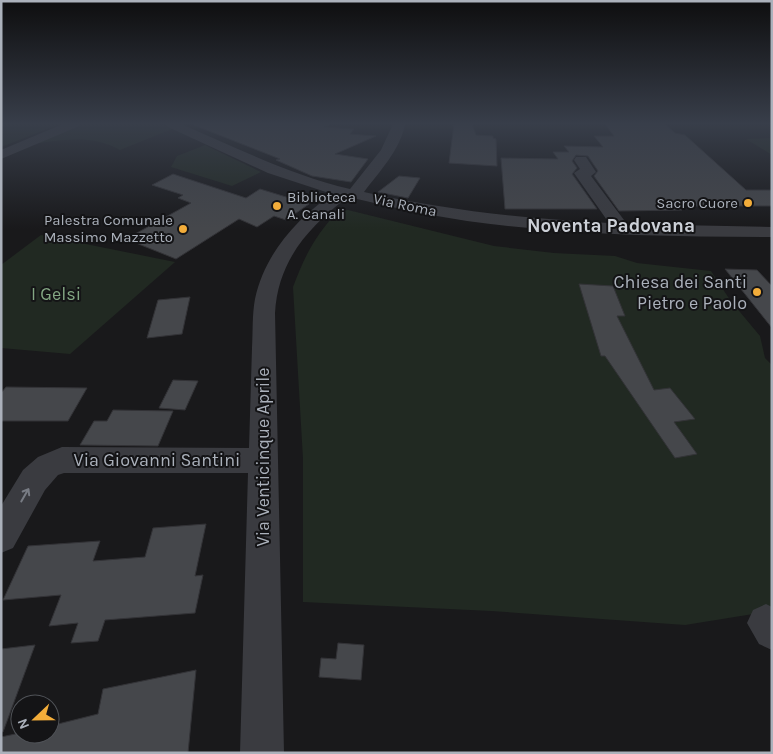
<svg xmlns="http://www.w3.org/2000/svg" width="773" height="754" viewBox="0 0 773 754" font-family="Karla,sans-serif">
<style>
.green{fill:#212922}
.building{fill:#45474b;stroke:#333337}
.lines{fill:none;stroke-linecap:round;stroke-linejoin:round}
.minor{fill:#3a3b40;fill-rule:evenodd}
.oneway{stroke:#787c84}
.poi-dot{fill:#f3ad3a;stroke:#141416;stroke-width:2}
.labels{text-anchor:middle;stroke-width:4;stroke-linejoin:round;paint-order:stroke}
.far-poi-label{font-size:15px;fill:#abb1bb;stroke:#141416;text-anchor:end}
.far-street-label{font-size:15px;fill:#abb1bb;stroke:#141416}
.poi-label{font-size:18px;fill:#abb1bb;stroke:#141416;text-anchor:end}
.park-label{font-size:18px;fill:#83a683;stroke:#141416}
.street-label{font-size:18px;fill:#abb1bb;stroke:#141416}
.far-district-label{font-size:19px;font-weight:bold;fill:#ccd0d7;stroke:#141416}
</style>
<rect width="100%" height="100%" fill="#19191b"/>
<g class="green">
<path d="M1,124H60L1,147Z"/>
<path d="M79,124H161L172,129L120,150C92,134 62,140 32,144Z"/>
<path d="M772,138V155L746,139Z"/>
<path d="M205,145L261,172L232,186L171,167L177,156Z"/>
<path d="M348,210L494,246L554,253L615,256L637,263L711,271L730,300L760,336L765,358L772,365V611L685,625L491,611L303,602V459L293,287C305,255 315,236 338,211Z"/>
<path d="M41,235L175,262L70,354L1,348V265Z"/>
</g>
<g class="building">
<path d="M191,124H331L324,127L354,129L350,134L376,136L335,154L368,159L351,182L312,176L276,160L280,159Z"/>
<path d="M454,124H472L476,135L493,136V138L496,139L497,166L449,163Z"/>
<path d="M605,124H665L675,133L685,135L746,190H772V206H679L682,210L619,211L594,176L598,171L588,156L576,155L572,161L577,168L572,174L597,209H505L501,158L558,159L553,152H569L564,146L603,147L594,136H614Z"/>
<path d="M173,174L246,198L260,189L309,204L286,220L274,216L257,227L239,219L176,259L126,239L191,203L178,198L183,195L152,185Z"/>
<path d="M399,176L420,178L408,198L378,192Z"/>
<path d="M725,269L757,270L772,286V328Z"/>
<path d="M579,284L613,286L625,316H617L654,390L670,388L695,419L674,422L697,454L675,458L605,356H601Z"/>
<path d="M190,297L182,334L147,338L158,300Z"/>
<path d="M173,380L198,381L185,410L159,408Z"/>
<path d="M6,387L87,388L68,421H1V393Z"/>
<path d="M113,410L173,411L158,446L80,445L94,421H107Z"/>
<path d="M206,524L195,576L203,575L195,613L105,620L98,641L71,643L78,623L49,626L61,595L3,600L28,546L100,541L93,561L145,557L153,528Z"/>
<path d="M338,643L364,645L361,680L319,677L321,658L336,659Z"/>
<path d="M35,645L3,732L1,731V649Z"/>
<path d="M196,670L188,753H1V737L20,733L50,734V726L98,714L103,689Z"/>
</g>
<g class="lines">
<g class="minor">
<path d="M63,124H79L77,127L1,159V150Z"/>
<path d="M166,124H181C237,148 291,175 350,189L381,150L393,124H405C401,149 379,172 364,192C445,210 527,219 609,223L574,173L580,169L574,160L576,157H586L596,172L591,176L627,224L772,227V237C670,237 568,235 467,221C427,215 387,206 348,197C308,227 278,261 275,313L284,753H240L248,473H64L58,475L45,490L13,548L1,553V506L23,470L38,457L62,447L249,448C250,415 251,381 252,348C253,332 252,315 255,299C265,253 296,220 332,194L268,173L168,127Z"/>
<path d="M766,604L772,607V650L759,644L747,623L753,610Z"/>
</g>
</g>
<defs><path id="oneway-shaft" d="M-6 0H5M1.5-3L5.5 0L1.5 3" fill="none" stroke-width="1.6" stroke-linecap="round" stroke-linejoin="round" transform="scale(1.25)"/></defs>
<use class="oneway" href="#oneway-shaft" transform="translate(25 495) rotate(-60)"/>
<linearGradient id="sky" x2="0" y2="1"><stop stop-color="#0e0e0f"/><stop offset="0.54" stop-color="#383e4a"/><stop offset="1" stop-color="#383e4a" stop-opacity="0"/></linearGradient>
<rect width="773" height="229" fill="url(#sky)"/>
<g class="poi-dot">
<circle cx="748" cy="203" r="5"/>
<circle cx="277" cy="206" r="5"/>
<circle cx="183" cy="229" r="5"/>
<circle cx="757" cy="292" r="5"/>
</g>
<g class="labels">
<g class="far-poi-label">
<text x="287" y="202" text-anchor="start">Biblioteca<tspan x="287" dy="17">A. Canali</tspan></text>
<text x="738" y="208">Sacro Cuore</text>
<text x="173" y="225">Palestra Comunale<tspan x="173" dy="17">Massimo Mazzetto</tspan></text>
</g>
<g class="far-street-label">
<text transform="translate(405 205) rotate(12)" y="5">Via Roma</text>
</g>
<g class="poi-label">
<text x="747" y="288">Chiesa dei Santi<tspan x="747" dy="21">Pietro e Paolo</tspan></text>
</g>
<g class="park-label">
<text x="56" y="300">I Gelsi</text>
</g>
<g class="street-label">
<text transform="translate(263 457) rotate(-90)" y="6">Via Venticinque Aprile</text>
<text x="157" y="466">Via Giovanni Santini</text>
</g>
<g class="far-district-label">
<text x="611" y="232">Noventa Padovana</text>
</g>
</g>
<rect width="773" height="754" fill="none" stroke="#abb1bb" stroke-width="5"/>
<g transform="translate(35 719) rotate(248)"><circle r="24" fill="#141416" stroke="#505358"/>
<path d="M0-4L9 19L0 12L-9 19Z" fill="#f3ad3a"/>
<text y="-8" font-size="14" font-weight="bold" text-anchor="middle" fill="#abb1bb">N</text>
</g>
</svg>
